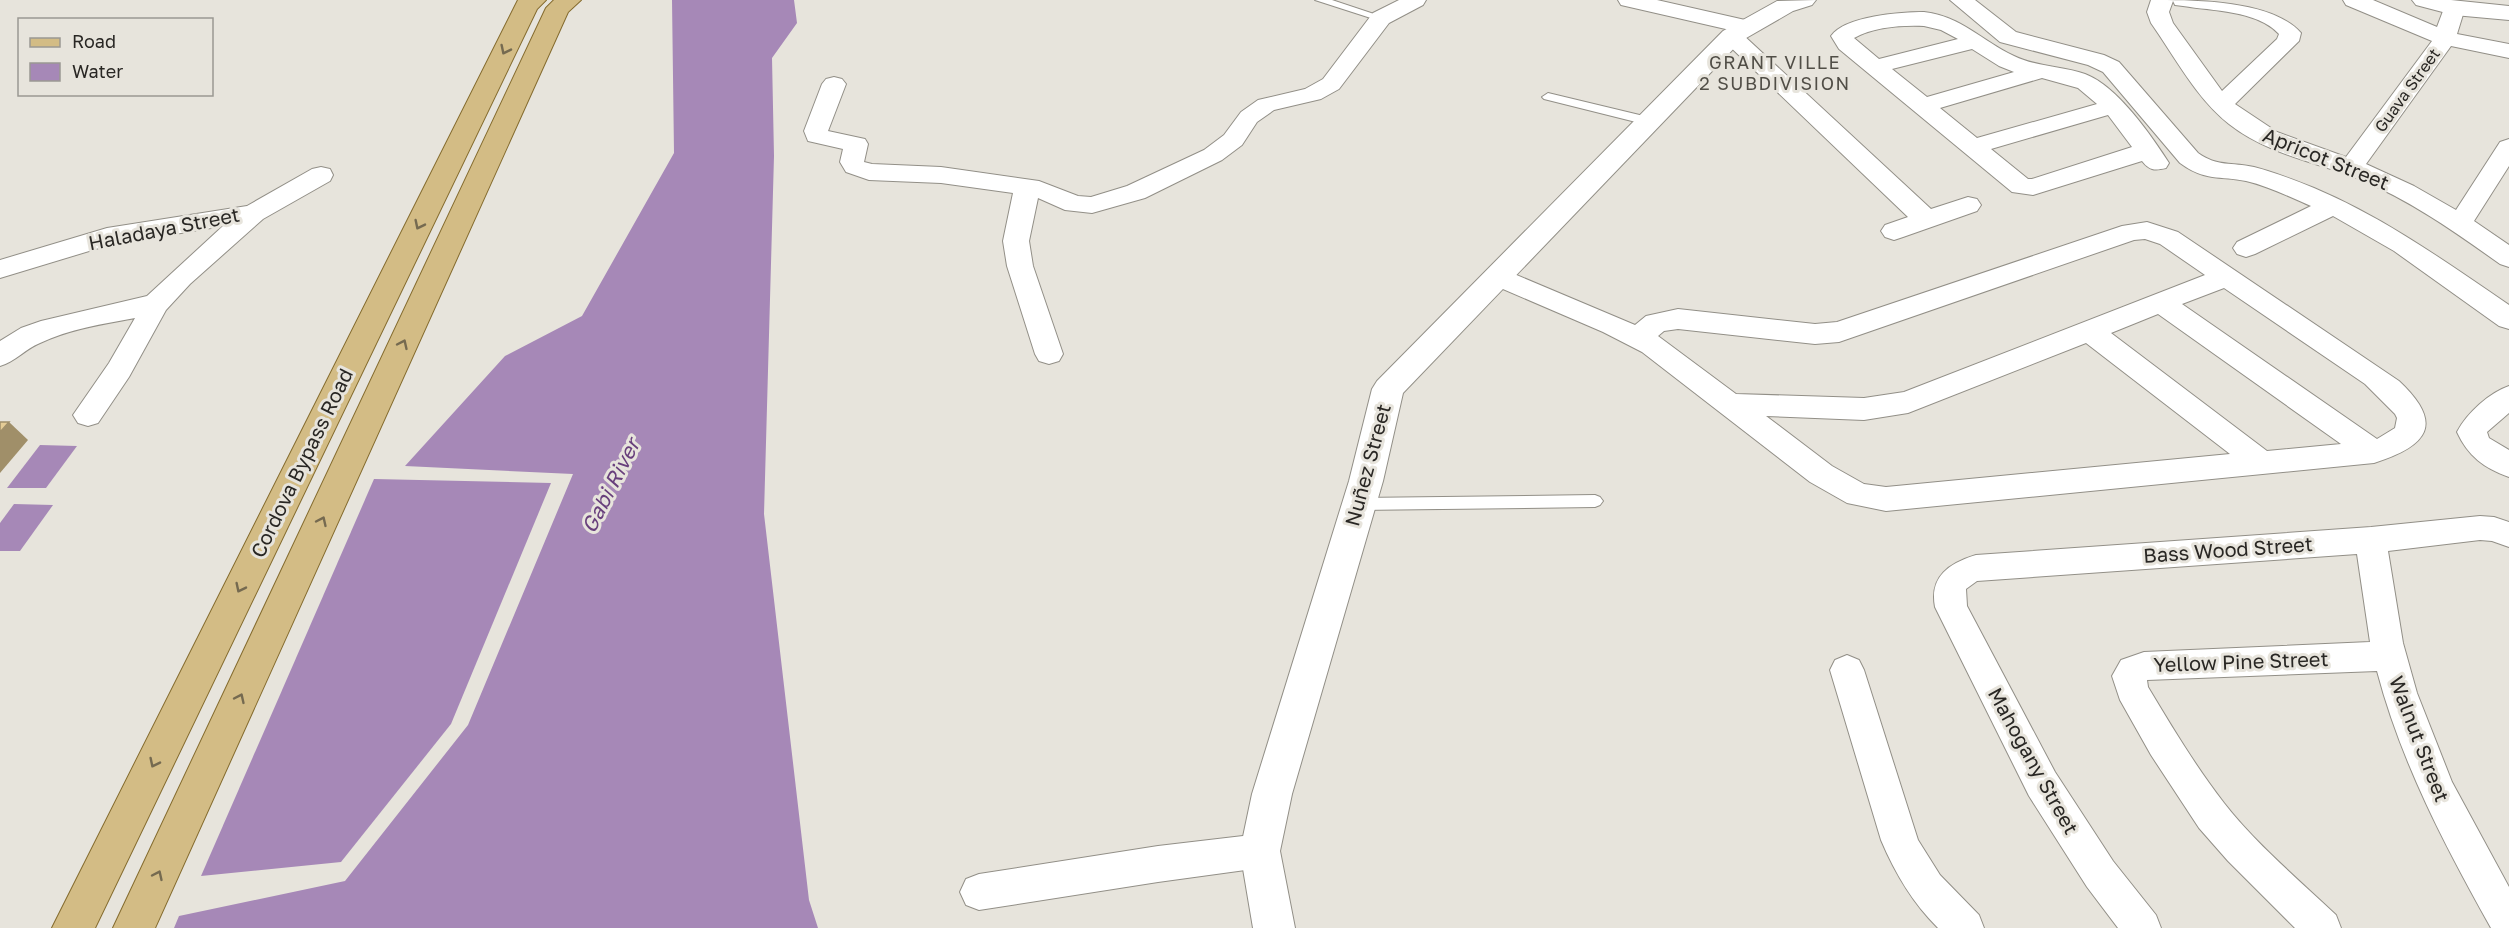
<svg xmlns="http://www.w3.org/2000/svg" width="2509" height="928" viewBox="0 0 2509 928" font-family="'Golos Text',sans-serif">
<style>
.water{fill:#a688b7}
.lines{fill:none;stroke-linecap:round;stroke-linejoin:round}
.lane-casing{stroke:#928f87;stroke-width:2}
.street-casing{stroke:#928f87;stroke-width:2}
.secondary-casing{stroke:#928f87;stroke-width:2}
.primary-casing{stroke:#846b2e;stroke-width:2}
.lane{fill:#fff;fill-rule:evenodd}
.street{fill:#fff;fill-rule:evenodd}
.secondary{fill:#fff;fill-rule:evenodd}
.primary{fill:#d3bc85;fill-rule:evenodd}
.shaded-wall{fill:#a08f69}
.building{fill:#e5cc96;stroke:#a08f69;stroke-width:1.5}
.oneway{stroke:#756a50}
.labels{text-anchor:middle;stroke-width:6;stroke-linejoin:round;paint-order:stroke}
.far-street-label{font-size:16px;fill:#292724;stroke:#e7e4dc}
.far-neighbourhood-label{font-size:18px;letter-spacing:1.5px;fill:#514e47;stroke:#e7e4dc}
.street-label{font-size:20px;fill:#292724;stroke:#e7e4dc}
.water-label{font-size:21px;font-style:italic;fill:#683f7c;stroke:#e7e4dc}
</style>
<rect width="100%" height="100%" fill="#e7e4dc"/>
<g class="water">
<path d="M672,0H794L797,23L772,58L774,156L764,514L809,900L818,928H174L179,916L345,881L468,725L573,474L405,466L505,356L582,316L674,153Z"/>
<path d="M40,445L77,446L46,488H7Z"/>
<path d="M374,479L551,483L451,724L341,862L201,876Z"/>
<path d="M14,504L53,505L20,551H0V523Z"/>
</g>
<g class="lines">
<defs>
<g id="lane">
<path d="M1315,0H1332L1386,18L1381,21L1377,20Z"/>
<path d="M1548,93L1652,118L1654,121L1648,125L1544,99L1542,97Z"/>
<path d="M1595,495L1600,497L1603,501L1600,505L1595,507L1359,510L1354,508L1351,504L1354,500L1359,498Z"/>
</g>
<g id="street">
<path d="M1399,0H1426L1423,5L1389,23L1339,89L1321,99L1274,110L1257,122L1242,145L1222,160L1145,198L1092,213L1065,210L1038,198L1029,241L1033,266L1063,354L1059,361L1049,364L1039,361L1035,354L1007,266L1003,241L1013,193L941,183L869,180L846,172L840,162L843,149L808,141L804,131L822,84L826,79L834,77L842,79L846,84L828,131L865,139L868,144L864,162L872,164L941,167L1039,181L1078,196L1091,197L1127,186L1204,150L1224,135L1241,112L1258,100L1305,89L1323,79L1373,13Z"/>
<path d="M1618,0H1657L1754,22L1757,27L1754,32L1741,33L1931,209L1968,197L1977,199L1981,205L1977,211L1903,237L1894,240L1885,237L1881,231L1885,225L1908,217L1724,41L1721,36L1724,31L1730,30L1621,5Z"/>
<path d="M1950,0H1975L2016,32L2104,55L2119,62L2198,153C2218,167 2231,162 2254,167C2274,172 2294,180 2314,188C2385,218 2446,262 2509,305V329L2499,326L2394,251L2333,216L2255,254L2246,257L2237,254L2233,248L2237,242L2311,206C2290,197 2268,186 2246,181C2220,176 2204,181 2180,163L2103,72L2088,65L2000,42Z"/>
<path d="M2151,0C2196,0 2272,0 2301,33L2299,41L2235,104L2277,132L2346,157L2432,41L2346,5L2343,0H2373L2437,27L2446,3L2454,1L2462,3L2465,8L2457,34L2509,44V58L2451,46L2366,164L2414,186L2456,210L2500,142L2509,139V166L2474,221L2509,245V267L2500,264C2455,232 2410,200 2359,179C2316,162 2267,154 2229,124C2196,98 2175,57 2151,23L2147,12ZM2173,1L2175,5L2183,6C2212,11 2257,10 2279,34L2277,39L2222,91L2173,23L2169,12Z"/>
<path d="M1924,12C1961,16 1982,41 2014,56C2036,67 2062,66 2085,74C2117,86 2151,135 2169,163L2166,168C2154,171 2149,170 2142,161L2033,195L2012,192L1839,49L1831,36C1845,16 1901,12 1924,12ZM1924,26L1941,30L1958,39L1879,59L1854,38C1874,27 1902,25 1924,26ZM1972,49L1999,66L2014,72L1927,97L1892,69ZM2042,78L2078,88L2097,104L1977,138L1940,108ZM2108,115L2132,147L2032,179H2028L1991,149Z"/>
<path d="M321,167L330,169L333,175L330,181L263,219L190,284L166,310L129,377L98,423L88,426L78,423L73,415L109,363L135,318C103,324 69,329 40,343C25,349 15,362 0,366V341L21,328L41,321L147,296L223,226L109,245L0,278V260L107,228L247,206L312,169Z"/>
<path d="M2147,222L2178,232L2399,381C2445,424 2428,446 2374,463L1886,511L1847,503L1810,482L1642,352L1603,332L1489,283L1485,277L1489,271L1498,268L1507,271L1635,325L1646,316L1678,309L1815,324L1837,322L2122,226ZM2145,239L2160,244L2205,275L1904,392L1864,398L1736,394L1658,336L1664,331L1678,329L1815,344L1839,342L2134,240ZM2224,288L2365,384L2395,414L2397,418L2395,428L2377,439L2182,304ZM2158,314L2341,444L2267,451L2111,333ZM2086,343L2230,454L1886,487L1864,484L1832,466L1766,416L1864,420L1908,413Z"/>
<path d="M2509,386V413L2487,432L2489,438L2509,450V477C2484,468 2468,456 2457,432C2467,413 2489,393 2509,386Z"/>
<path d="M2480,516L2494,517L2509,522V547L2492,541L2480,540L2388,551L2403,643L2417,693L2452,782L2509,887V928H2491C2445,846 2401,762 2377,671L2147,680L2148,687C2172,727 2196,767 2224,803C2256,844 2298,879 2336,915L2341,928H2295L2228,861L2199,828L2151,755L2120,700L2112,676L2121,660L2144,652L2370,642L2357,554L1977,581L1966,589L1967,606L2055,772L2113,861L2156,915L2161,928H2118L2087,887L2029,796L1935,607C1929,576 1950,563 1976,555L2371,527Z"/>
<path d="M1847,655L1859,660L1864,670L1918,840L1940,875L1979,915L1984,928H1938C1912,902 1895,873 1881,840L1830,670L1835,660Z"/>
<path d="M1260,834L1273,839L1278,851L1273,863L1260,868L1158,882L979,910L966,905L960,892L966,879L979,874L1158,846Z"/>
</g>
<g id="secondary">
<path d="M1816,0L1812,5L1793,11L1741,41L1403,393L1383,481L1292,794L1280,851L1295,928H1253L1240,851L1252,794L1349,481L1372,389L1377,381L1723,31L1777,1Z"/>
<path d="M2412,0H2451L2509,6V20L2454,15L2416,5Z"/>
</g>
<g id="primary">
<path d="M518,0H546L537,9L95,928H52Z"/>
<path d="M554,0H581L568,12L155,928H113L546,8Z"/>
</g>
</defs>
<use href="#lane" class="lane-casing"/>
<use href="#street" class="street-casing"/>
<use href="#secondary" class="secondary-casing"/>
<use href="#primary" class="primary-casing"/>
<use href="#lane" class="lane"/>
<use href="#street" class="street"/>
<use href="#secondary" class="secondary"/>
<use href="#primary" class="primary"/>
</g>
<path class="shaded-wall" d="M9,422L28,440L0,473V432Z"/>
<path class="building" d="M0,422H9L0,432Z"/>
<defs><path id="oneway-chevron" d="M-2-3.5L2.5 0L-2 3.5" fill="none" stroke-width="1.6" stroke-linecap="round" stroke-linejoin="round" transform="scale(1.5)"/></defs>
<g class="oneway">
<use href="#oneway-chevron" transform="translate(505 50) rotate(116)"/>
<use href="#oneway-chevron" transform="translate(419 225) rotate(116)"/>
<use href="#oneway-chevron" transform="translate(403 344) rotate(-65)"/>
<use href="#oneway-chevron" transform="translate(322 521) rotate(-65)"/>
<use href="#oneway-chevron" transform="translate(240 588) rotate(116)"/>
<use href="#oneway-chevron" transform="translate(240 698) rotate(-65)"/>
<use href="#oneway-chevron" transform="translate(154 763) rotate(116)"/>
<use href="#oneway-chevron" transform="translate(158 875) rotate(-65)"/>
</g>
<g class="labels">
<g class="far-street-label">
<text transform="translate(2407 90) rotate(-54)" y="6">Guava Street</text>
</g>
<g class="far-neighbourhood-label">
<text x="1775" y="69">GRANT VILLE<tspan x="1775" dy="21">2 SUBDIVISION</tspan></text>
</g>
<g class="street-label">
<text transform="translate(2326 159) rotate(22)" y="7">Apricot Street</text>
<text transform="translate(164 229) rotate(-11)" y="7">Haladaya Street</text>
<text transform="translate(302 463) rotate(-64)" y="7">Cordova Bypass Road</text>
<text transform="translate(1368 465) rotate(-75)" y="7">Nuñez Street</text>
<text transform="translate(2228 550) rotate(-4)" y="7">Bass Wood Street</text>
<text transform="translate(2241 662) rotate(-2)" y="7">Yellow Pine Street</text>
<text transform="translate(2419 739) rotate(69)" y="7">Walnut Street</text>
<text transform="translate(2033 761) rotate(61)" y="7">Mahogany Street</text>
</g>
<g class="water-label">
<text transform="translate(611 486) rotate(-63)" y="7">Gabi River</text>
</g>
</g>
<rect x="18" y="18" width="195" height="78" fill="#e7e4dc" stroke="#9b9892" stroke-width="1.5"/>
<rect x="30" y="38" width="30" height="9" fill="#d3bc85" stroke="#9b9892" stroke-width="1.5"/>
<text x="72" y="48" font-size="18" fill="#292724">Road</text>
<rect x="30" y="63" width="30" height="18" fill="#a688b7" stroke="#9b9892" stroke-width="1.5"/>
<text x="72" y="78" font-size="18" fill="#292724">Water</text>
</svg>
